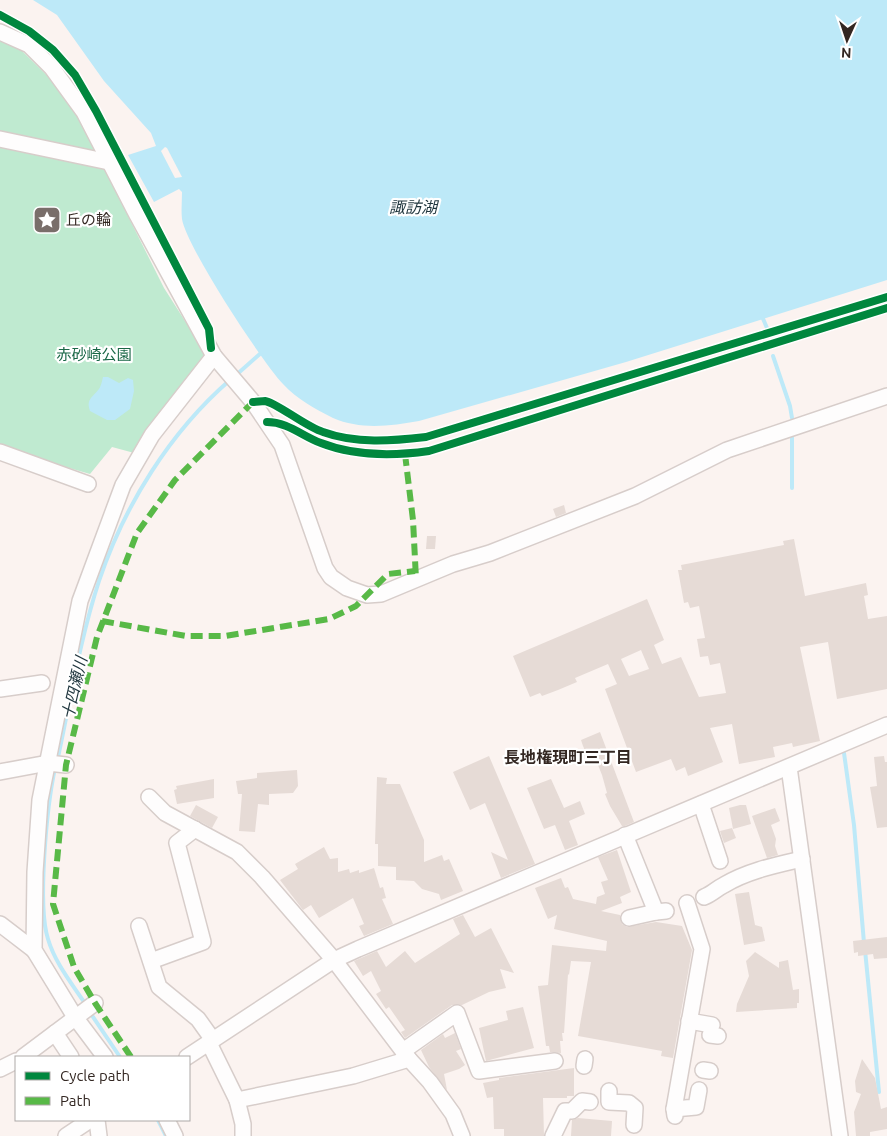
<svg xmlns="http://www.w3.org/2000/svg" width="887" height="1136" viewBox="0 0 887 1136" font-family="Ubuntu,'Noto Sans JP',sans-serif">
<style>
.green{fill:#bfead0}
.water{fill:#bde9f8}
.pier{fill:#fbf3f0}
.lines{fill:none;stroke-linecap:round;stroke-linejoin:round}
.stream{stroke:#bde9f8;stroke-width:4}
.building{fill:#e6dbd6;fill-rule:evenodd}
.minor-casing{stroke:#d7cdca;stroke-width:18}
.minor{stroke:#fefdfd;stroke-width:15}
.quiet{stroke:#58b947;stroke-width:6;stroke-dasharray:12 6;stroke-linecap:butt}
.cycleway-casing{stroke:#fff;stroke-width:11}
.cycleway{stroke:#00873e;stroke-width:8}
.labels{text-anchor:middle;stroke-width:4.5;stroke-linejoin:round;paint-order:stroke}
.poi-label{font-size:15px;fill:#332722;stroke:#fff;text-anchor:start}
.park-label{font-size:15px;fill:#196746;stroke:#fff}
.water-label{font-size:16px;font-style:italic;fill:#1f353d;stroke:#fff}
.neighbourhood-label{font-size:16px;font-weight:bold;fill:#332722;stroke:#fff}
</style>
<rect width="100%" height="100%" fill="#fbf3f0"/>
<path class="green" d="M0,37L20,49L68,96L164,288L208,357L138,454L112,447L90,474L0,448Z"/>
<g class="water">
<path d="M33,0H887V280L626,362L419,421C391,426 360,430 333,418C315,409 297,399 283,384C262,362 186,246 182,219C181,210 182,201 182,192L179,189L154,202L128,155L156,146L151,133L104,81L57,15Z"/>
<path d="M103,377H108L119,383L128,378L133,380L134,391L130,409L115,420H107L90,411C86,399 92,398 99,389C101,386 102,381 103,377Z"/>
</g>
<path class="pier" d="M165,147L167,148L182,177L175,178L161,151Z"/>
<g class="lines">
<g class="stream">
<path d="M761,314L767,328"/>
<path d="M773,356L790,406L792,418"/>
<path d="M235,376L261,353V349"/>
<path d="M792,437V488"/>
<path d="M844,753L854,825L864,943"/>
<path d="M57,762C70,702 80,639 99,581C124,506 170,432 230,380"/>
<path d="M55,768C47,805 37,905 48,939C55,963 72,984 86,1005"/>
<path d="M865,950L879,1092"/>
<path d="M89,1011L120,1057"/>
<path d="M158,1120L166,1136"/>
</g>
</g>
<g class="building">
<path d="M564,505L566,513L556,517L553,509Z"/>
<path d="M427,536H436L435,549H426Z"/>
<path d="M794,539L805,596L866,583L868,595L864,596L868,619L887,616V689L837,699L828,642L800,647L820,741L793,747L792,743L773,747L775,757L739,764L732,724L710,728L723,762L688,776L685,767L676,771L671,759L636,772L605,689L617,684L608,664L575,678L577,682L558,690L542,696L540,693L530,697L513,656L647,599L664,640L654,645L662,664L681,657L699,697L726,693L720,663L710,665L708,656L700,657L697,639L705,638L699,606L690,608L688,602L684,603L678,570H682L681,565L784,545L783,541ZM641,650L649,669L629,676L621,659Z"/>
<path d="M600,732L634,822L625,826H622L610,806L605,794L607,793L602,775L594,755L588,757L583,746L581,740Z"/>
<path d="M489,756L535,864L501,878L491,852L508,860L485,803L470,810L453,772Z"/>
<path d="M884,756L885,762H887V827L877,828L870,787L877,786L874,757Z"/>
<path d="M297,770L298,786L293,793L269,794V805L258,804L255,832L239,831L242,794H238L236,781L257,778V773Z"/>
<path d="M377,777L387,778L386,784H400L424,840V862L442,855L444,861L449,859L463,891L441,900L439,894L422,889L414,881L396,880V867L378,866V844H375Z"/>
<path d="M214,779V798L177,804L174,790L177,789L176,786Z"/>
<path d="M551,779L564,808L580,801L585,814L569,821L578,845L565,850L555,825L544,829L527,788Z"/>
<path d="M196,805L218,817L212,828L190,816Z"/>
<path d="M740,805H746L751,824L733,829L729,808Z"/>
<path d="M775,808L780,821L771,825L776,839L775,846L778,855L767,858L752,816Z"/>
<path d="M732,828L736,838L724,843L720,831Z"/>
<path d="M324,847L330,859L338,858V872L349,869L350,873L359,870V873L374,868L380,888L383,887L386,898L382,899L393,924L364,936L359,926L364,924L353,898L319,918L311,905L303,910L280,880L298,869L295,864Z"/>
<path d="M617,850L631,892L620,897L622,903L601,911L620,915L622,924L627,927L656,922L682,926L692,950L673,1058L661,1056L662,1051L578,1036L591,962L571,961L569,975L568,974L564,1033H562L563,1041H560L561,1053L550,1052L549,1046H546L538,986L548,985L552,945L606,951L607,941L554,929L557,915L548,919L535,888L561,878L565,888L568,887L573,899L596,904L597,897L605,894L601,882L608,880L598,857Z"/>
<path d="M749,892L755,925L762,927L765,941L744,945L735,894Z"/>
<path d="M463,915L475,937L491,928L514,973L500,969L506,988L489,992L462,1005H452L405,1038L401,1032L405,1030L389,1007L386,1009L376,994L381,991L371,971L363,976L354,961L377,951L386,967L405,951L415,963L460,934L453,919Z"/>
<path d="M887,937V958L874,959L873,954L858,956V952L854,953L853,941Z"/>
<path d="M755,952L779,968V962L788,960L793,990L799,989V1003H797V1008L736,1012L737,1004L749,976L746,961Z"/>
<path d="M523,1007L534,1048L486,1061L479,1028L508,1020L506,1011Z"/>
<path d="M455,1033L461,1049L456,1051L465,1065L459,1069L444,1074L447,1090L429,1067L421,1050L443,1034L445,1038Z"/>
<path d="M862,1059L875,1078L881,1109L887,1107V1129L870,1132V1136H856L854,1112L861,1094L856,1092L855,1081Z"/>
<path d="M574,1068V1096H567V1098H543L544,1136H504V1129H494L493,1097L487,1098L483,1083L499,1080V1078Z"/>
<path d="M578,1118L612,1121L611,1136H571L572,1120Z"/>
</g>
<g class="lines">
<defs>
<g id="minor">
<path d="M0,32L29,45L52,68L84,112L137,215L214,356L253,402L282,445L325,568L331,577L347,588L367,595L381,594L453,564L490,553L635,496L727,450L887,396"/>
<path d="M0,139L109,162"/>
<path d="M0,452L88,484"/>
<path d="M0,689L42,683"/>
<path d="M789,767L840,1136"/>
<path d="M0,772L48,763L66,765"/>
<path d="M149,797L165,813L237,852L262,877L334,960L409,1059L430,1082L453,1114L462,1136"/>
<path d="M701,804L720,861"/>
<path d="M625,835L656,912L666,911"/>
<path d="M704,897C712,894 716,889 724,885C747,871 776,865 802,859"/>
<path d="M629,918L656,912"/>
<path d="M0,924L34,950"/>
<path d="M139,926L159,987L198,1019L213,1040"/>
<path d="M151,961L203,942L177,843L195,829"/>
<path d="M689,1021L712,1025"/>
<path d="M55,1033L71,1057"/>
<path d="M710,1035L718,1036"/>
<path d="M209,1043L237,1100L353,1076L409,1059"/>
<path d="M403,1051L457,1013L479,1071L555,1061"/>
<path d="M23,1057L95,1003"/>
<path d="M105,1057L75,1017L34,950L35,872L40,800L80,601L123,485L152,435L214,356"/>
<path d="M187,1057L334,960L358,949L887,725"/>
<path d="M584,1066L585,1059"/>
<path d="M0,1069L16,1061"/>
<path d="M703,1070L710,1071"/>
<path d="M609,1091V1102L629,1103L635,1108L634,1125"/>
<path d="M237,1100L243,1124V1136"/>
<path d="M674,1109L696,1107L699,1090"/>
<path d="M675,1116L674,1109L702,949L687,903"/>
<path d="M97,1120L99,1136"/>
<path d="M167,1120L175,1136"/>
<path d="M66,1136L90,1120"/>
<path d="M553,1136L565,1111H572L582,1101L590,1102"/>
</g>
</defs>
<use href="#minor" class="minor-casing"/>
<use href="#minor" class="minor"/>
<g class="quiet">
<path d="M405,454L413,520L416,579"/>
<path d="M102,621L186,636H225L329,619L356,606L388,574L415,571"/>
<path d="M131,1057L95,1003L74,967L53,904L66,765L97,637L137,533L175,480L253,402"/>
</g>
<defs>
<g id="cycleway">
<path d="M0,15L29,31L53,50L75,75L96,111L209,329L211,348"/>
<path d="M253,402C256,402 262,401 265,401C277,403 306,427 323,432C356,444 392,441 426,437L887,297"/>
<path d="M267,422C288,422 302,436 321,443C354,456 394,456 429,451L887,308"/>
</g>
</defs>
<use href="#cycleway" class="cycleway-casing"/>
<use href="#cycleway" class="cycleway"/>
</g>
<defs>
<symbol id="sight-square" viewBox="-11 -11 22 22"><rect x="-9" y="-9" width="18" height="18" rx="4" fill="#796e6a" stroke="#fff"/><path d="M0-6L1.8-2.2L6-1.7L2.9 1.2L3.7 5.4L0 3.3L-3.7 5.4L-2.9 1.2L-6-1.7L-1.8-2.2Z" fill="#fff"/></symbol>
</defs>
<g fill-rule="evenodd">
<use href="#sight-square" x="31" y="204" width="32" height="32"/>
</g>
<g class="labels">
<g class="poi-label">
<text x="66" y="225">丘の輪</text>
</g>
<g class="park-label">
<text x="94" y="360">赤砂崎公園</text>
</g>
<g class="water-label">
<text x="413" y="213">諏訪湖</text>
<text transform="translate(74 688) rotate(-77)" y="6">十四瀬川</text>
</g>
<g class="neighbourhood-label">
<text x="568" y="763">長地権現町三丁目</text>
</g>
</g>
<rect x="15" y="1056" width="175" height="65" fill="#ffffff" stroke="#ada9a7"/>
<rect x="25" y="1072" width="25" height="8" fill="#00873e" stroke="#ada9a7"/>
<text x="60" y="1081" font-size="15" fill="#332722">Cycle path</text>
<rect x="25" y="1097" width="25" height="8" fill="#58b947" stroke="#ada9a7"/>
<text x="60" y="1106" font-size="15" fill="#332722">Path</text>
<g transform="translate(847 40) rotate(183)" stroke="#ffffff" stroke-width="4" paint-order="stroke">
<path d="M0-4L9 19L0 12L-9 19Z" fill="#332722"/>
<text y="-8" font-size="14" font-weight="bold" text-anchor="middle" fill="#332722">N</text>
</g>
</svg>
